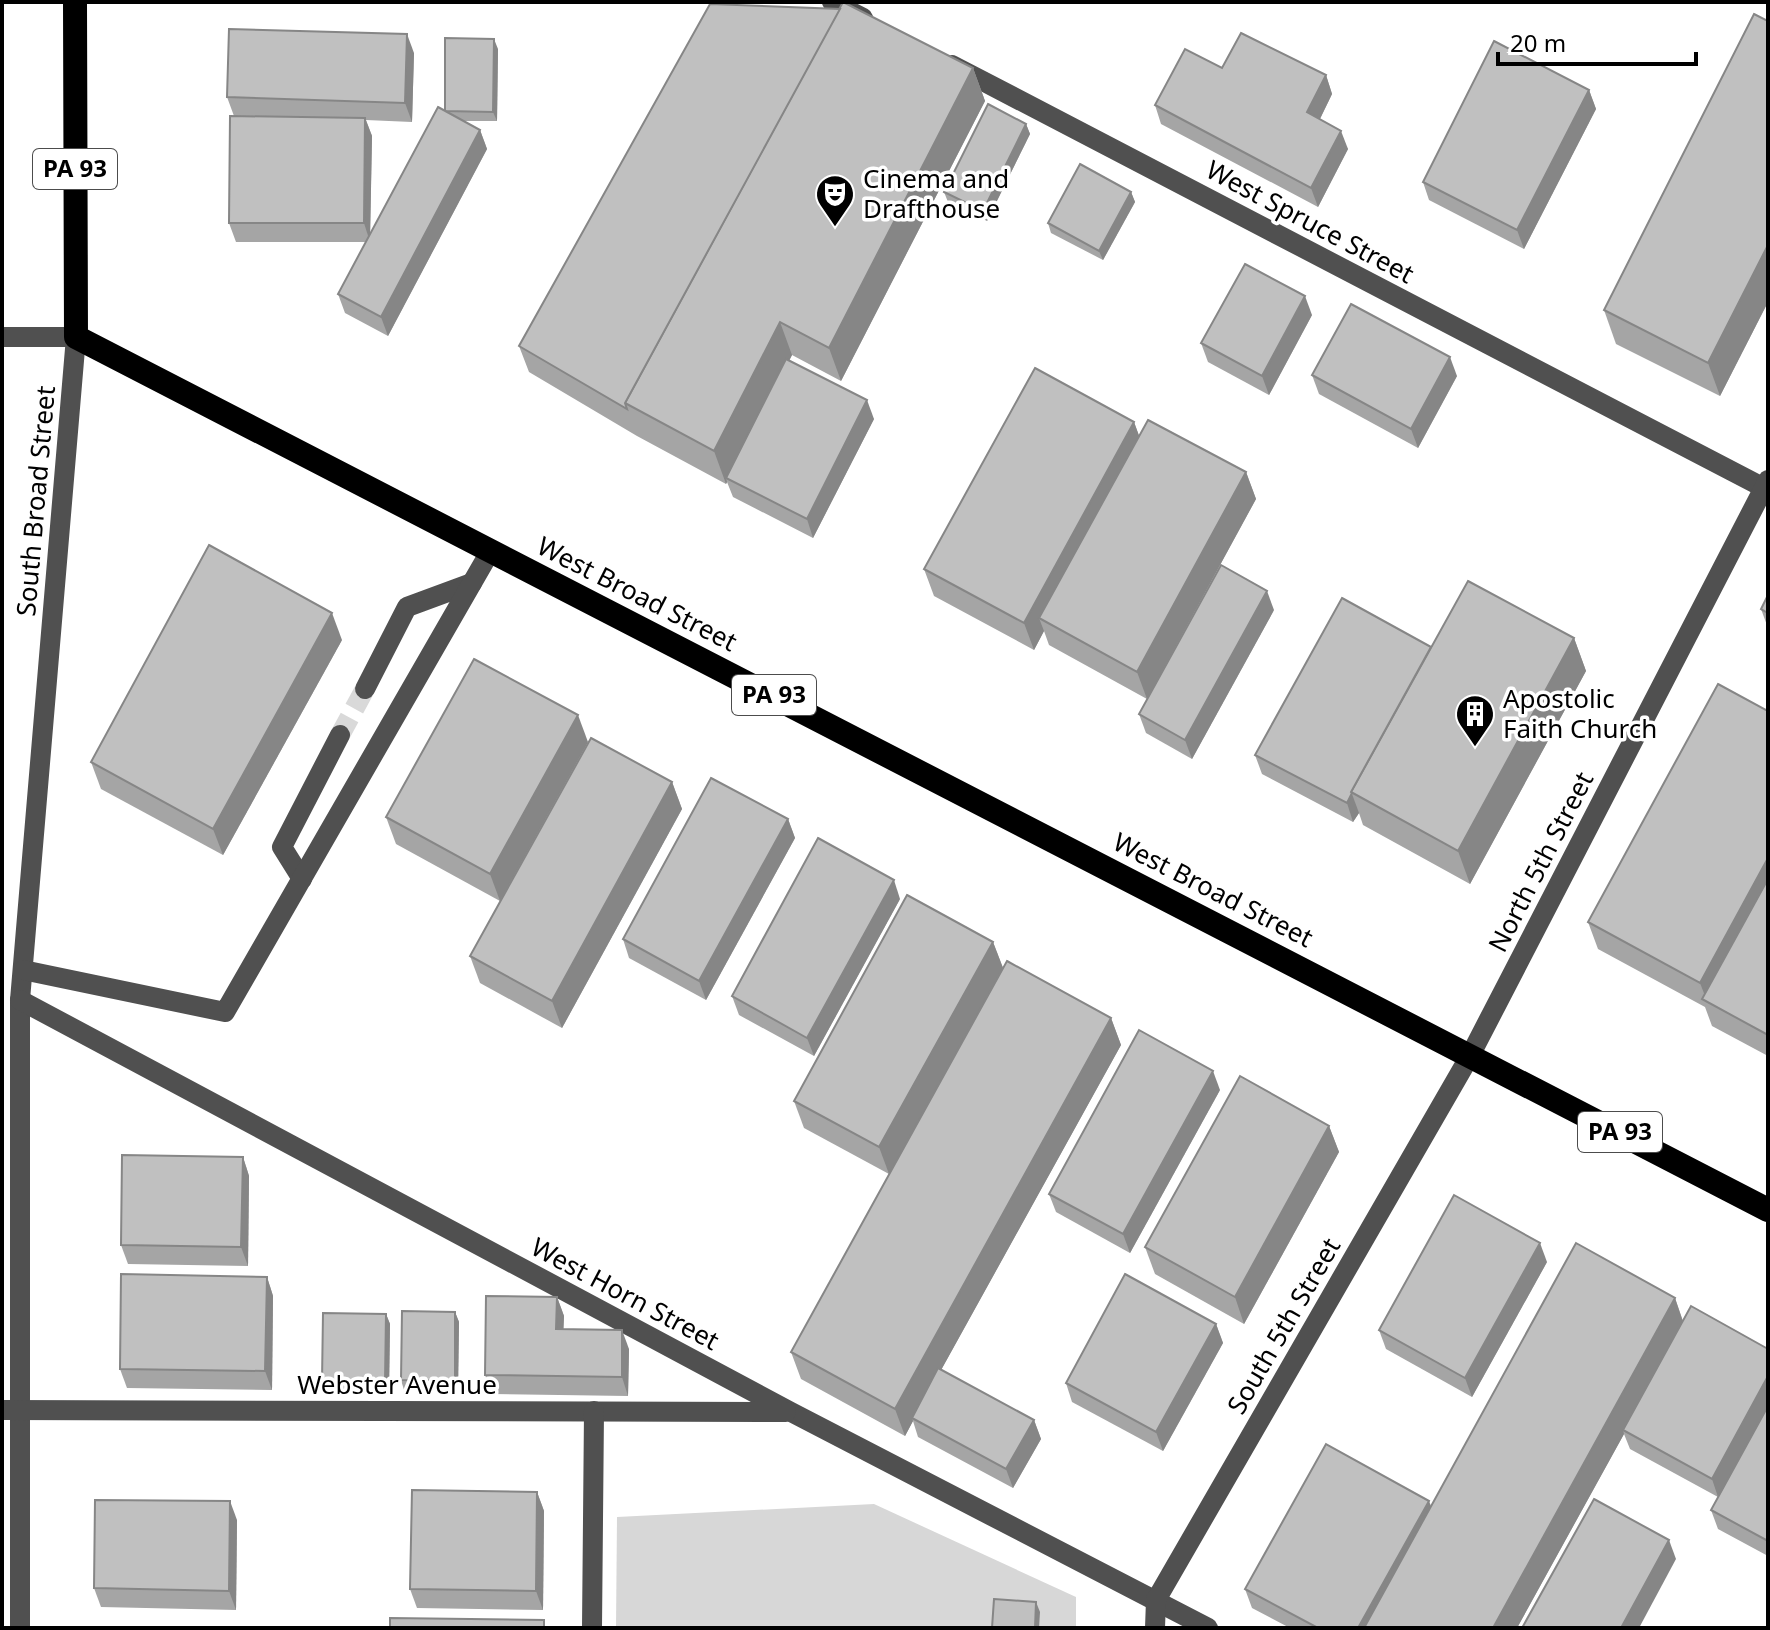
<svg xmlns="http://www.w3.org/2000/svg" width="1770" height="1630" viewBox="0 0 1770 1630" font-family="'Noto Sans',sans-serif">
<style>
.green{fill:#d7d7d7}
.lines{fill:none;stroke-linecap:round;stroke-linejoin:round}
.minor-tunnel{stroke:#d9d9d9;stroke-width:20;stroke-dasharray:20 10;stroke-linecap:butt}
.minor{stroke:#505050;stroke-width:20}
.highway{stroke:#000;stroke-width:24}
.wall{fill:#a5a5a5}
.shaded-wall{fill:#868686}
.building{fill:#c0c0c0;stroke:#868686;stroke-width:2}
.labels{text-anchor:middle;stroke-width:7;stroke-linejoin:round;paint-order:stroke}
.shield{fill:#fff;stroke:#4c4c4c;stroke-width:2}
.shield-label{font-size:24px;font-weight:bold;fill:#000}
.poi-label{font-size:26px;fill:#000;stroke:#fff;text-anchor:start}
.street-label{font-size:26px;fill:#000;stroke:#fff}
</style>
<rect width="100%" height="100%" fill="#fff"/>
<path class="green" d="M874,1504L1076,1597V1628H616L617,1517Z"/>
<g class="lines">
<path class="minor-tunnel" d="M340,735L365,689"/>
<g class="minor">
<path d="M832,2L863,18"/>
<path d="M952,65L1768,490"/>
<path d="M2,337H76L20,1000V1628"/>
<path d="M365,689L407,607L472,583"/>
<path d="M302,879L282,847L340,735"/>
<path d="M23,970L225,1012L491,550"/>
<path d="M20,1000L791,1412L1208,1628"/>
<path d="M2,1410L786,1412"/>
<path d="M592,1628L594,1411"/>
<path d="M1155,1628L1156,1600L1471,1054L1768,480"/>
</g>
<path class="highway" d="M75,2L76,337L1768,1210"/>
</g>
<g class="wall">
<path d="M1768,21V302L1720,396L1616,344L1604,310Z"/>
<path d="M498,49L497,121H464L480,130L487,149L388,336L345,313L338,294L366,242H236L229,223L234,116L227,97L414,53L412,122L366,120L372,136L370,234L445,111Z"/>
<path d="M973,68L985,101L841,381L792,355L789,361L874,419L813,538L733,497L727,482L726,484L637,436L529,372L519,346Z"/>
<path d="M1222,68L1326,75L1332,94L1320,119L1348,149L1318,207L1161,124L1155,105Z"/>
<path d="M1589,90L1596,109L1524,249L1429,200L1423,182Z"/>
<path d="M1026,124L1030,134L987,221L948,202L944,192Z"/>
<path d="M1131,192L1135,202L1103,260L1051,233L1048,223Z"/>
<path d="M1312,315L1269,395L1208,362L1201,343Z"/>
<path d="M1312,375L1457,376L1418,448L1319,394Z"/>
<path d="M1134,422L1139,436L1246,472L1256,499L1147,699L1049,645L1044,631L1034,650L934,596L924,569Z"/>
<path d="M1768,595V628L1761,609Z"/>
<path d="M1274,610L1192,759L1146,733L1139,714Z"/>
<path d="M1574,638L1586,671L1470,884L1363,825L1359,813L1353,822L1262,774L1255,755L1431,647Z"/>
<path d="M342,640L223,855L101,789L91,762Z"/>
<path d="M1768,711V1056L1712,1026L1705,1007L1598,949L1588,922Z"/>
<path d="M588,742L500,901L396,844L386,817Z"/>
<path d="M672,782L682,809L562,1028L480,983L470,956Z"/>
<path d="M788,819L795,838L706,1000L629,958L623,939Z"/>
<path d="M900,899L814,1056L739,1015L732,996Z"/>
<path d="M993,942L1003,968L889,1174L804,1128L794,1101Z"/>
<path d="M1111,1018L1121,1045L941,1370L1034,1420L1041,1439L1013,1488L918,1437L913,1421L905,1436L801,1379L791,1352Z"/>
<path d="M1220,1090L1130,1253L1056,1212L1049,1194Z"/>
<path d="M1329,1126L1339,1152L1244,1324L1155,1274L1145,1247Z"/>
<path d="M243,1157L249,1176L248,1266L128,1264L121,1245Z"/>
<path d="M1547,1262L1472,1397L1386,1349L1379,1330Z"/>
<path d="M267,1277L273,1296L272,1390L127,1388L120,1369Z"/>
<path d="M557,1297L564,1316L563,1329L629,1349L628,1396L492,1394L485,1375Z"/>
<path d="M1675,1298L1683,1321L1768,1349V1556L1718,1529L1711,1510L1718,1497L1630,1449L1624,1434L1517,1628H1290L1252,1608L1245,1589L1431,1507Z"/>
<path d="M455,1312L459,1322L458,1390H404L401,1380Z"/>
<path d="M386,1314L390,1324L389,1391L326,1390L322,1381Z"/>
<path d="M1216,1324L1223,1343L1163,1451L1072,1402L1066,1383Z"/>
<path d="M537,1492L544,1511L543,1610L417,1608L410,1589Z"/>
<path d="M237,1520L236,1610L101,1607L94,1588Z"/>
</g>
<g class="shaded-wall">
<path d="M407,34L414,53L412,122L405,103Z"/>
<path d="M494,39L498,49L497,121L493,112Z"/>
<path d="M973,68L985,101L841,381L829,348Z"/>
<path d="M1326,75L1332,94L1314,131L1307,112Z"/>
<path d="M1589,90L1596,109L1524,249L1517,230Z"/>
<path d="M365,118L372,136L370,242L364,223Z"/>
<path d="M1026,124L1030,134L987,221L983,211Z"/>
<path d="M480,130L487,149L388,336L381,317Z"/>
<path d="M1341,131L1348,149L1318,207L1311,188Z"/>
<path d="M1131,192L1135,202L1103,260L1099,251Z"/>
<path d="M1768,245V302L1720,396L1708,363Z"/>
<path d="M1305,296L1312,315L1269,395L1262,376Z"/>
<path d="M780,322L792,355L728,479L726,478L727,482L726,484L714,451Z"/>
<path d="M1450,357L1457,376L1418,448L1411,429Z"/>
<path d="M867,400L874,419L813,538L807,519Z"/>
<path d="M1134,422L1144,449L1039,618L1044,631L1034,650L1024,623Z"/>
<path d="M1246,472L1256,499L1147,699L1137,672Z"/>
<path d="M1267,591L1274,610L1192,759L1185,740Z"/>
<path d="M332,613L342,640L223,855L213,829Z"/>
<path d="M1574,638L1586,671L1470,884L1458,851Z"/>
<path d="M578,715L588,742L500,901L490,874Z"/>
<path d="M672,782L682,809L562,1028L552,1001Z"/>
<path d="M1352,794L1359,813L1353,822L1347,803Z"/>
<path d="M788,819L795,838L706,1000L699,981Z"/>
<path d="M1768,858V902L1707,1001L1700,983Z"/>
<path d="M894,880L900,899L814,1056L807,1038Z"/>
<path d="M993,942L1003,968L889,1174L879,1147Z"/>
<path d="M1111,1018L1121,1045L914,1419L912,1418L913,1421L905,1436L895,1409Z"/>
<path d="M1213,1071L1220,1090L1130,1253L1123,1234Z"/>
<path d="M1329,1126L1339,1152L1244,1324L1235,1297Z"/>
<path d="M243,1157L249,1176L248,1266L241,1247Z"/>
<path d="M1540,1243L1547,1262L1472,1397L1465,1378Z"/>
<path d="M267,1277L273,1296L272,1390L265,1371Z"/>
<path d="M557,1297L564,1316L563,1347L556,1329Z"/>
<path d="M1675,1298L1684,1325L1623,1430L1624,1434L1517,1628H1493Z"/>
<path d="M455,1312L459,1322L458,1390L455,1381Z"/>
<path d="M386,1314L390,1324L389,1391L385,1382Z"/>
<path d="M1216,1324L1223,1343L1163,1451L1156,1432Z"/>
<path d="M622,1330L629,1349L628,1396L622,1377Z"/>
<path d="M1768,1376V1408L1718,1497L1712,1479Z"/>
<path d="M1034,1420L1041,1439L1013,1488L1006,1469Z"/>
<path d="M537,1492L544,1511L543,1610L536,1591Z"/>
<path d="M230,1501L237,1520L236,1610L229,1591Z"/>
<path d="M1429,1501L1436,1519L1375,1628H1358Z"/>
<path d="M1669,1540L1676,1559L1639,1628H1621Z"/>
<path d="M1036,1602L1040,1612L1039,1628H1035Z"/>
</g>
<g class="building">
<path d="M843,2L973,68L829,348L780,322L714,451L625,403Z"/>
<path d="M710,4L840,9L625,403L627,409L519,346Z"/>
<path d="M1754,14L1768,21V245L1708,363L1604,310Z"/>
<path d="M229,29L407,34L405,103L227,97Z"/>
<path d="M1241,33L1326,75L1307,112L1341,131L1311,188L1155,105L1185,49L1222,68Z"/>
<path d="M445,38L494,39L493,112L445,111Z"/>
<path d="M1494,41L1589,90L1517,230L1423,182Z"/>
<path d="M988,104L1026,124L983,211L944,192Z"/>
<path d="M438,107L480,130L381,317L338,294Z"/>
<path d="M230,116L365,118L364,223H229Z"/>
<path d="M1080,164L1131,192L1099,251L1048,223Z"/>
<path d="M1245,264L1305,296L1262,376L1201,343Z"/>
<path d="M1351,304L1450,357L1411,429L1312,375Z"/>
<path d="M786,359L867,400L807,519L726,478Z"/>
<path d="M1035,368L1134,422L1024,623L924,569Z"/>
<path d="M1148,420L1246,472L1137,672L1039,618Z"/>
<path d="M209,545L332,613L213,829L91,762Z"/>
<path d="M1221,565L1267,591L1185,740L1139,714Z"/>
<path d="M1468,581L1574,638L1458,851L1351,792Z"/>
<path d="M1768,595V613L1761,609Z"/>
<path d="M1342,598L1431,647L1351,792L1352,793L1347,803L1255,755Z"/>
<path d="M474,659L578,715L490,874L386,817Z"/>
<path d="M1718,684L1768,711V858L1700,983L1588,922Z"/>
<path d="M591,738L672,782L552,1001L470,956Z"/>
<path d="M711,778L788,819L699,981L623,939Z"/>
<path d="M818,838L894,880L807,1038L732,996Z"/>
<path d="M1768,879V1035L1702,999Z"/>
<path d="M907,895L993,942L879,1147L794,1101Z"/>
<path d="M1007,961L1111,1018L895,1409L791,1352Z"/>
<path d="M1139,1030L1213,1071L1123,1234L1049,1194Z"/>
<path d="M1240,1076L1329,1126L1235,1297L1145,1247Z"/>
<path d="M122,1155L243,1157L241,1247L121,1245Z"/>
<path d="M1454,1195L1540,1243L1465,1378L1379,1330Z"/>
<path d="M1576,1243L1675,1298L1493,1628H1364Z"/>
<path d="M121,1274L267,1277L265,1371L120,1369Z"/>
<path d="M1125,1274L1216,1324L1156,1432L1066,1383Z"/>
<path d="M486,1296L557,1297L556,1329L622,1330V1377L485,1375Z"/>
<path d="M1691,1306L1768,1349V1376L1712,1479L1623,1430Z"/>
<path d="M402,1311L455,1312V1381L401,1380Z"/>
<path d="M323,1313L386,1314L385,1382L322,1381Z"/>
<path d="M938,1368L1034,1420L1006,1469L912,1418Z"/>
<path d="M1768,1406V1541L1711,1510Z"/>
<path d="M1326,1444L1429,1501L1358,1628H1318L1245,1589Z"/>
<path d="M412,1490L537,1492L536,1591L410,1589Z"/>
<path d="M1594,1499L1669,1540L1621,1628H1522Z"/>
<path d="M95,1500L230,1501L229,1591L94,1588Z"/>
<path d="M994,1599L1036,1602L1035,1628H992Z"/>
<path d="M390,1618L544,1620V1628H390Z"/>
</g>
<defs>
<symbol id="theatre-pin" viewBox="-11 -11 22 30"><path d="M0 17L-7.5 6A9.5 9.5 0 1 1 7.5 6Z" fill="#000" stroke="#fff"/><path d="M-5-5.5Q0-4 5-5.5V0Q5 5 0 6Q-5 5-5 0ZM-3.3-2.5H-1v1.5H-3.3ZM1-2.5H3.3v1.5H1ZM-2.8 1Q0 5.5 2.8 1Z" fill="#fff"/></symbol>
<symbol id="building-pin" viewBox="-11 -11 22 30"><path d="M0 17L-7.5 6A9.5 9.5 0 1 1 7.5 6Z" fill="#000" stroke="#fff"/><path d="M-4-6H4V6H1V3H-1V6H-4ZM-2.5-4.3h1.7v1.8h-1.7ZM.8-4.3h1.7v1.8H.8ZM-2.5-1h1.7V.8h-1.7ZM.8-1h1.7V.8H.8Z" fill="#fff"/></symbol>
</defs>
<g fill-rule="evenodd">
<use href="#theatre-pin" x="813" y="172" width="44" height="60"/>
<use href="#building-pin" x="1453" y="692" width="44" height="60"/>
</g>
<g class="labels">
<g class="shield">
<rect x="33" y="149" width="84" height="40" rx="6"/>
<rect x="732" y="675" width="84" height="40" rx="6"/>
<rect x="1578" y="1112" width="84" height="40" rx="6"/>
</g>
<g class="shield-label">
<text x="75" y="177">PA 93</text>
<text x="774" y="703">PA 93</text>
<text x="1620" y="1140">PA 93</text>
</g>
<g class="poi-label">
<text x="863" y="188">Cinema and<tspan x="863" dy="30">Drafthouse</tspan></text>
<text x="1503" y="708">Apostolic<tspan x="1503" dy="30">Faith Church</tspan></text>
</g>
<g class="street-label">
<text transform="translate(1310 222) rotate(28)" y="9">West Spruce Street</text>
<text transform="translate(36 501) rotate(-85)" y="9">South Broad Street</text>
<text transform="translate(637 594) rotate(27)" y="9">West Broad Street</text>
<text transform="translate(1541 862) rotate(-63)" y="9">North 5th Street</text>
<text transform="translate(1213 890) rotate(27)" y="9">West Broad Street</text>
<text transform="translate(625 1294) rotate(28)" y="9">West Horn Street</text>
<text transform="translate(1284 1326) rotate(-60)" y="9">South 5th Street</text>
<text x="397" y="1394">Webster Avenue</text>
</g>
</g>
<rect width="1770" height="1630" fill="none" stroke="#000000" stroke-width="8"/>
<path d="M1498 52v12h198v-12" fill="none" stroke="#000000" stroke-width="4"/>
<text x="1510" y="52" font-size="24" fill="#000000" stroke="#ffffff" stroke-width="6" paint-order="stroke">20 m</text>
</svg>
